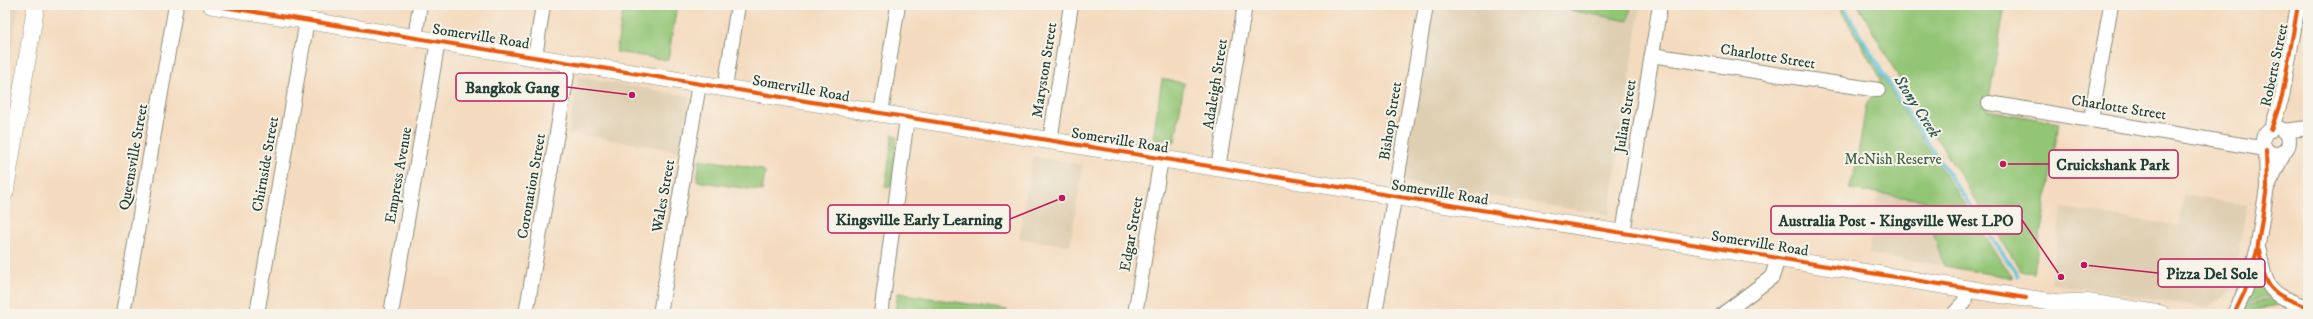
<svg xmlns="http://www.w3.org/2000/svg" width="2313" height="319" viewBox="0 0 2313 319" font-family="'IM FELL DW Pica',serif">
<style>
.built{fill:#dfcfb2}
.green{fill:#92c575;stroke:#588154}
.lines{fill:none;stroke-linecap:round;stroke-linejoin:round}
.stream{stroke:#60c5dd;stroke-width:3.5}
.minor-casing{stroke:#8a8c7a;stroke-width:16}
.major-casing{stroke:#8a8c7a;stroke-width:18}
.highway-casing{stroke:#8a8c7a;stroke-width:22}
.minor{stroke:#fff;stroke-width:14}
.major{stroke:#fff;stroke-width:17}
.highway{stroke:#fff;stroke-width:20}
.cycleway-casing{stroke:#f7f3e8;stroke-width:6}
.cycleway{stroke:#e8590c;stroke-width:4}
.labels{text-anchor:middle;stroke-width:4;stroke-linejoin:round;paint-order:stroke}
.street-label{font-size:15px;fill:#1f3d34;stroke:#f7f3e8}
.park-label{font-size:15px;fill:#3c5f44;stroke:#f7f3e8}
.water-label{font-size:16px;font-style:italic;fill:#2c5856;stroke:#f7f3e8}
.leader{fill:none;stroke:#c2185b;stroke-width:1.5}
.callout-dot{fill:#c2185b;stroke:#f7f3e8;stroke-width:1.5}
.callout{fill:#f7f3e8;stroke:#c2185b;stroke-width:1.5}
.callout-label{font-size:16px;text-anchor:middle;font-weight:bold;fill:#1f3d34}
</style>
<rect width="100%" height="100%" fill="#f7f3e8"/>
<filter id="ink" filterUnits="userSpaceOnUse"><feTurbulence type="fractalNoise" baseFrequency=".025" numOctaves="2"/><feDisplacementMap in="SourceGraphic" scale="8" xChannelSelector="R" yChannelSelector="G"/><feConvolveMatrix kernelMatrix="1 2 1 2 8 2 1 2 1" color-interpolation-filters="sRGB"/></filter>
<filter id="wash" filterUnits="userSpaceOnUse"><feTurbulence type="fractalNoise" baseFrequency=".012" numOctaves="4" result="noise"/><feDisplacementMap in="SourceGraphic" scale="16" xChannelSelector="R" yChannelSelector="G"/><feGaussianBlur stdDeviation="0.9" result="paint"/><feColorMatrix in="noise" values="0 0 0 0 0 0 0 0 0 0 0 0 0 0 0 0 0 1.4 0 .05"/><feComposite in="paint" operator="in"/></filter>
<g filter="url(#wash)">
<rect width="100%" height="100%" fill="#f4dbbf"/>
<g class="built">
<path d="M5,5H19L9,65L5,64Z"/>
<path d="M1430,5H1641L1609,215L1403,182Z"/>
<path d="M578,77L690,96L681,151L569,133Z"/>
<path d="M1033,156L1083,165L1070,246L1019,238Z"/>
<path d="M1878,193L1923,200L1944,266L1868,254Z"/>
<path d="M2184,195L2247,205L2231,291L2207,308L2050,283L2062,208L2179,226Z"/>
</g>
<g class="green">
<path d="M624,5H677L668,60L616,52Z"/>
<path d="M1571,5H1631L1628,21L1570,10Z"/>
<path d="M1838,5H1841L1895,98L2013,278L1944,266L1923,200L1849,189L1856,166L1866,106L1881,79Z"/>
<path d="M1858,5H2005L1987,110L2059,123L2034,273L2021,271L1904,87Z"/>
<path d="M1162,79L1184,83L1175,142L1153,138Z"/>
<path d="M893,133L897,137L891,186L887,188L885,187Z"/>
<path d="M700,159L762,169L765,173L762,191L697,181Z"/>
<path d="M2258,275L2270,296L2245,304L2254,277Z"/>
<path d="M898,293L1007,310L1006,314H917L895,310Z"/>
<path d="M2273,298L2282,304L2242,313L2243,307Z"/>
</g>
<g class="lines">
<path class="stream" d="M1843,5L1898,99L2018,276"/>
</g>
</g>
<g filter="url(#ink)">
<g class="lines">
<defs>
<g id="minor">
<path d="M415,38L420,5"/>
<path d="M1652,55L1878,90"/>
<path d="M535,57L543,5"/>
<path d="M725,88L738,5"/>
<path d="M1989,103L2266,149"/>
<path d="M881,113L898,5"/>
<path d="M2091,119L2111,5"/>
<circle cx="2276" cy="141" r="13"/>
<path d="M2271,130L2282,97L2298,5"/>
<path d="M2283,131L2308,128"/>
<path d="M1050,141L1071,5"/>
<path d="M1218,168L1245,5"/>
<path d="M2268,186L2285,150"/>
<path d="M1623,233L1660,5"/>
<path d="M2259,250C2266,290 2269,294 2308,307"/>
<path d="M123,314L176,5"/>
<path d="M257,314L307,20"/>
<path d="M391,314L438,41"/>
<path d="M526,314L569,63"/>
<path d="M660,314L699,84"/>
<path d="M881,314L907,118"/>
<path d="M1135,314L1161,159"/>
<path d="M1375,314L1426,5"/>
<path d="M1723,314L1772,277L1778,258"/>
<path d="M1954,314L1964,303L1967,289"/>
<path d="M2234,314L2245,291L2257,251L2267,187L2266,150"/>
</g>
<g id="major">
<path d="M211,5L1992,293L2058,303L2084,302L2161,314"/>
<path d="M5,192L36,5"/>
</g>
<path id="highway" d="M2295,314L2308,309"/>
</defs>
<use href="#minor" class="minor-casing"/>
<use href="#major" class="major-casing"/>
<use href="#highway" class="highway-casing"/>
<use href="#minor" class="minor"/>
<use href="#major" class="major"/>
<use href="#highway" class="highway"/>
<defs>
<g id="cycleway">
<path d="M211,5L2026,298"/>
<path d="M2271,130L2282,97L2298,5"/>
<path d="M2259,250C2266,290 2269,293 2308,307"/>
<path d="M2234,314L2245,291L2257,251L2267,187L2266,150"/>
</g>
</defs>
<use href="#cycleway" class="cycleway-casing"/>
<use href="#cycleway" class="cycleway"/>
</g>
</g>
<g class="labels">
<g class="street-label">
<text transform="translate(481 36) rotate(9)" y="5">Somerville Road</text>
<text transform="translate(1768 56) rotate(9)" y="5">Charlotte Street</text>
<text transform="translate(2274 65) rotate(-78)" y="5">Roberts Street</text>
<text transform="translate(1044 70) rotate(-81)" y="5">Maryston Street</text>
<text transform="translate(1215 84) rotate(-81)" y="5">Adaleigh Street</text>
<text transform="translate(801 88) rotate(10)" y="5">Somerville Road</text>
<text transform="translate(2119 107) rotate(9)" y="5">Charlotte Street</text>
<text transform="translate(1625 116) rotate(-81)" y="5">Julian Street</text>
<text transform="translate(1390 121) rotate(-81)" y="5">Bishop Street</text>
<text transform="translate(1120 140) rotate(9)" y="5">Somerville Road</text>
<text transform="translate(133 157) rotate(-80)" y="5">Queensville Street</text>
<text transform="translate(265 164) rotate(-80)" y="5">Chirnside Street</text>
<text transform="translate(398 175) rotate(-80)" y="5">Empress Avenue</text>
<text transform="translate(531 186) rotate(-80)" y="5">Coronation Street</text>
<text transform="translate(1440 192) rotate(9)" y="5">Somerville Road</text>
<text transform="translate(663 196) rotate(-80)" y="5">Wales Street</text>
<text transform="translate(1131 234) rotate(-80)" y="5">Edgar Street</text>
<text transform="translate(1760 243) rotate(9)" y="5">Somerville Road</text>
</g>
<g class="park-label">
<text x="1893" y="164">McNish Reserve</text>
</g>
<g class="water-label">
<text transform="translate(1918 106) rotate(57)" y="6">Stony Creek</text>
</g>
</g>
<path class="leader" d="M632 95L567 87M2003 164L2049 164M1062 198L1010 219M2061 277L2022 220M2084 265L2158 273"/>
<g class="callout-dot">
<circle cx="632" cy="95" r="4"/>
<circle cx="2003" cy="164" r="4"/>
<circle cx="1062" cy="198" r="4"/>
<circle cx="2061" cy="277" r="4"/>
<circle cx="2084" cy="265" r="4"/>
</g>
<g class="callout">
<rect x="456" y="73" width="111" height="28" rx="4"/>
<rect x="2049" y="150" width="129" height="28" rx="4"/>
<rect x="828" y="205" width="182" height="28" rx="4"/>
<rect x="1771" y="206" width="251" height="28" rx="4"/>
<rect x="2158" y="259" width="107" height="28" rx="4"/>
</g>
<g class="callout-label">
<text x="512" y="93">Bangkok Gang</text>
<text x="2113" y="170">Cruickshank Park</text>
<text x="919" y="225">Kingsville Early Learning</text>
<text x="1896" y="226">Australia Post - Kingsville West LPO</text>
<text x="2212" y="279">Pizza Del Sole</text>
</g>
<rect width="2313" height="319" fill="none" stroke="#f7f3e8" stroke-width="20"/>
</svg>
